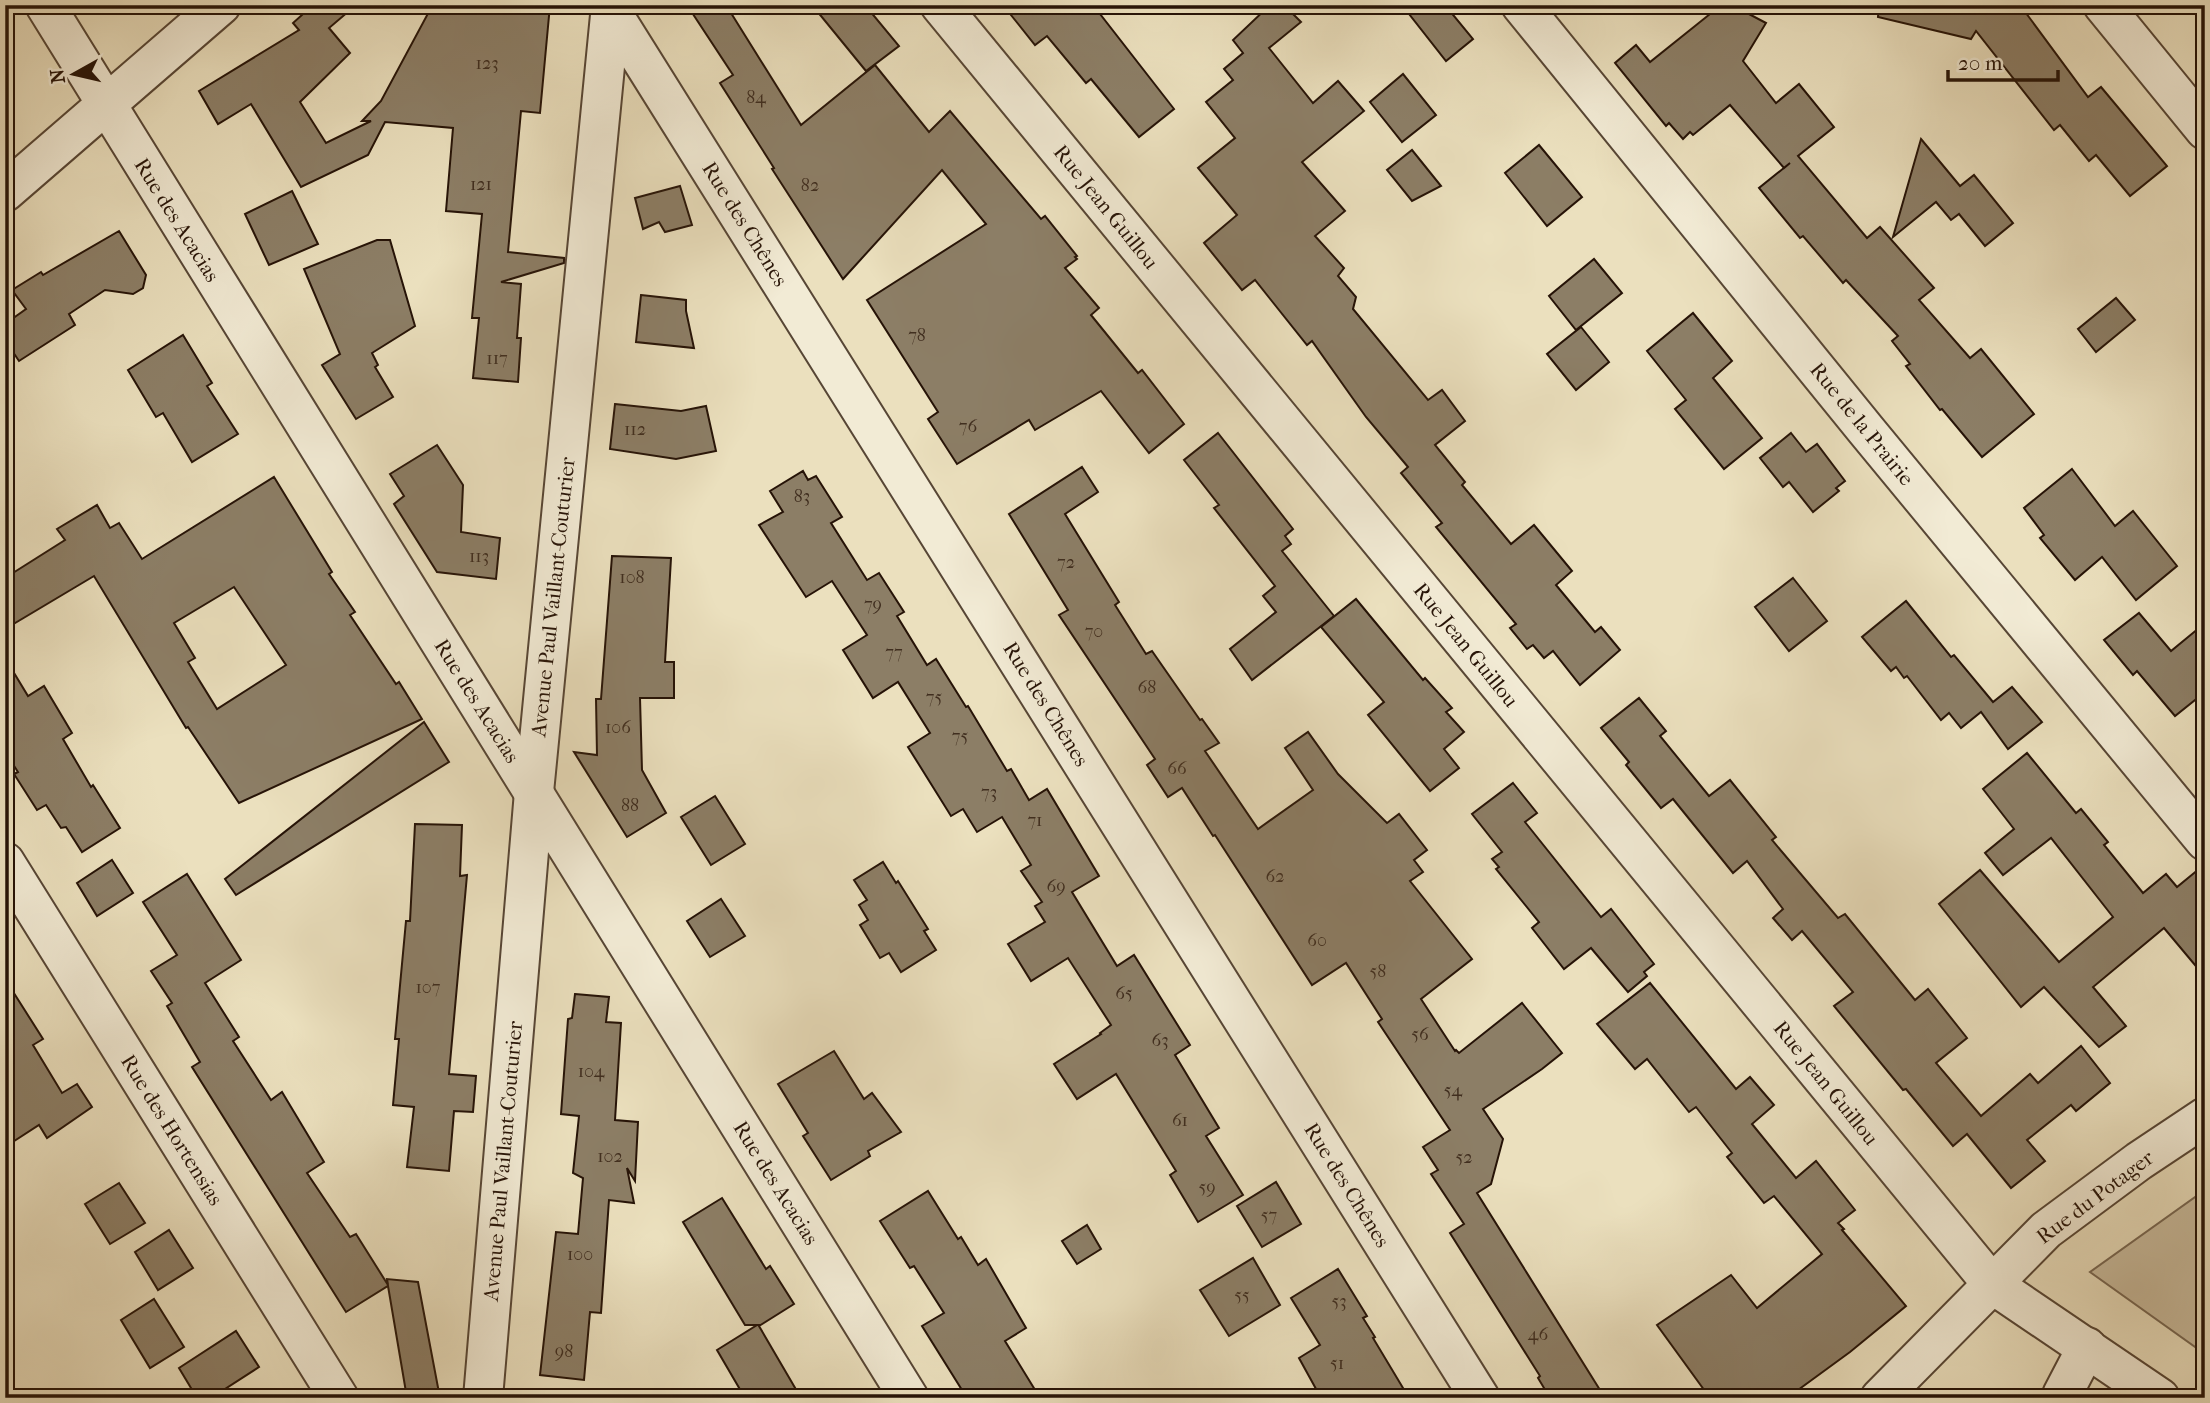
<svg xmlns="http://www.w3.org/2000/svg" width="2210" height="1403" viewBox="0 0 2210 1403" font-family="'IM FELL French Canon',serif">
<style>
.green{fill:#cabd9f;stroke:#786853;stroke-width:2}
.building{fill:#8c7e66;stroke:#261307;stroke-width:2;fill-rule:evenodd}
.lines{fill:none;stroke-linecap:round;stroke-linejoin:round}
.minor-casing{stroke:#574635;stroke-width:42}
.minor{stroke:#f2ebd5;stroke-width:38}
.labels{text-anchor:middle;stroke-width:7;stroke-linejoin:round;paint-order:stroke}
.number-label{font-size:18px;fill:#402e1f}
.street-label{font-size:21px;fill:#261307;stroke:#f2ebd5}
</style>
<rect width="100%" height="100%" fill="#ebe0be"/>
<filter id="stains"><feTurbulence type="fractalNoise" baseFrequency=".00286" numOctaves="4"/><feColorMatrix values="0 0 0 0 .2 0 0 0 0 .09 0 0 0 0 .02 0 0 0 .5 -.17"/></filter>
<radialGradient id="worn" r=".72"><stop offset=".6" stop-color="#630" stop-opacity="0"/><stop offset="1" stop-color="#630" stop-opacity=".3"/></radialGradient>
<path class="green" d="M2205,1190V1354L2090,1272Z"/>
<g class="building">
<path d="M313,5H356L329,28L350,53L300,102L326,143L371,121H362L381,101L432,6L501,12L502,5H550L540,113L521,111L508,252L564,258V263L501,282L521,284L517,338H521L518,382L473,378L479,318H472L482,214L446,211L453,128L385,122L368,155L301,187L251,104L218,124L199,91L299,30L293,23Z"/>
<path d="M687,5H726L801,125L875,65L929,132L950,111L1041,219L1045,216L1077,256L1075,257L1077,259L1065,268L1099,308L1091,315L1138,373L1142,370L1184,424L1149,453L1101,391L1035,430L1029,420L957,464L928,419L938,412L867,300L986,224L942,170L843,279L772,169L774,168L720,83L733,75Z"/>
<path d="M812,5H865L899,46L866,71Z"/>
<path d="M1003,5H1093L1174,109L1139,137L1091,79L1086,83L1047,36L1035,45Z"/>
<path d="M1270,5H1284L1301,22L1269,48L1313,103L1338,81L1364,111L1302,162L1345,211L1315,236L1344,268L1338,276L1356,297L1353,309L1428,400L1442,390L1465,421L1435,445L1465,482L1462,485L1511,544L1534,525L1572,571L1556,585L1595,632L1601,627L1620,650L1580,685L1553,651L1544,658L1533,645L1527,649L1510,628L1516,624L1436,527L1442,523L1401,473L1408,467L1366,417L1312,341L1307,345L1255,280L1242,290L1204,243L1237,215L1198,168L1235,138L1206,102L1233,80L1224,69L1243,53L1233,40Z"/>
<path d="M1402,5H1445L1473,39L1446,61Z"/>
<path d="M1712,5H1732L1766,23L1743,61L1776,103L1799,84L1834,127L1798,156L1867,238L1880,227L1934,288L1919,300L1970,358L1981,349L2034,414L1982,457L1942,409L1940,410L1906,366L1910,364L1892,341L1898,336L1846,280L1843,283L1803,236L1800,238L1759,188L1790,163L1784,168L1730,105L1693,135L1690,132L1683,139L1669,123L1666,126L1615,63L1636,45L1650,62L1710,14Z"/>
<path d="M1879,5H2020L2088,97L2101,87L2167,166L2130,196L2096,155L2089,161L2060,125L2054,130L1976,31L1971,39L1878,17Z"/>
<path d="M1403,74L1436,115L1402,142L1370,102Z"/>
<path d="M1921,139L1960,186L1974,175L2013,223L1985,246L1959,214L1951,220L1936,202L1893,237Z"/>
<path d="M1539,145L1582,197L1547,226L1505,173Z"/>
<path d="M1412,150L1441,186L1412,201L1387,170Z"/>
<path d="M680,186L692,225L665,232L659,222L643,229L635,198Z"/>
<path d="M292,191L318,244L269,265L245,214Z"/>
<path d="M119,231L146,275L143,288L133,294L105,290L69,314L75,325L19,361L5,340V324L26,309L12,290L41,272L43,275Z"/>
<path d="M377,240H390L415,326L372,353L378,365L375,367L393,397L356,419L322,365L340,354L304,269Z"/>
<path d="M1594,259L1622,293L1576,330L1549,296Z"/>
<path d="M641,295L686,300V311L694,348L636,342Z"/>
<path d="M2116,298L2135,320L2096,352L2078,329Z"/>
<path d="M1693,313L1732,361L1713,378L1762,438L1724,469L1675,409L1686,400L1647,351Z"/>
<path d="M1581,327L1609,362L1576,390L1547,354Z"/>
<path d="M183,335L212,383L207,386L238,434L192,462L163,413L156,417L128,370Z"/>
<path d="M615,404L681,411L706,406L716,451L676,459L610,449Z"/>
<path d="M1218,433L1293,529L1285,536L1291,544L1282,551L1334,616L1252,680L1230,649L1276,612L1263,596L1275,586L1214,508L1219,505L1184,460Z"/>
<path d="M1791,433L1806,452L1817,444L1845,481L1836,488L1839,491L1813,512L1789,482L1783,487L1760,458Z"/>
<path d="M437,445L463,485L461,532L500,538L496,579L437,572L394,504L404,496L390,474Z"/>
<path d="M1082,467L1098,492L1065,514L1119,602L1115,605L1146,654L1152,651L1200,720L1202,719L1219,743L1205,751L1258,829L1313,790L1285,748L1308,732L1338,774L1387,823L1399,814L1427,850L1414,860L1423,872L1410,881L1472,959L1421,999L1455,1051L1456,1050L1459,1053L1522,1003L1562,1053L1542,1069L1483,1109L1503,1139L1491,1184L1477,1193L1605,1398H1550L1538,1378L1540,1376L1450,1233L1464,1224L1431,1174L1438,1170L1423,1147L1450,1130L1378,1022L1382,1019L1346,963L1312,985L1215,835L1213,836L1182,788L1168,797L1147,765L1155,759L1059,615L1068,610L1009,514Z"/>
<path d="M2072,469L2115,526L2133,511L2177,566L2136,600L2102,557L2075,580L2040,538L2044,535L2024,508Z"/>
<path d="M803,471L808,480L816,476L842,517L831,523L867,580L879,573L904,612L897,616L927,665L936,659L966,707L968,706L1007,771L1011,769L1029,800L1047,789L1099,876L1072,892L1117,966L1134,955L1190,1045L1175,1055L1219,1128L1206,1136L1243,1195L1198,1222L1170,1175L1176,1171L1116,1074L1077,1099L1054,1064L1101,1034L1100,1033L1111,1025L1068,958L1031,981L1008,944L1045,922L1035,906L1042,902L1021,871L1031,865L1002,817L977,832L963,809L951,816L908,747L930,733L898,682L873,698L843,650L867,635L832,581L806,597L759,525L783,512L770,491Z"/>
<path d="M274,477L332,572L329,574L355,612L350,615L396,684L399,682L422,719L239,803L188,727L186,728L94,576L5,629V578L65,540L57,529L97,505L110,528L119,523L142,559ZM234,587L286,665L217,709L188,662L195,658L174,623Z"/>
<path d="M612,556L671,558L665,662H674V698H640L642,770L666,813L627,837L574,752L597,755L596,699H601Z"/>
<path d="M1793,578L1827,621L1789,651L1755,607Z"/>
<path d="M1356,599L1423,680L1425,678L1452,708L1446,712L1464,732L1444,749L1459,768L1430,791L1368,715L1384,702L1321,627Z"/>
<path d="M1906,601L1951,657L1954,655L1993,702L2012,687L2042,722L2008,749L1981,712L1961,728L1949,713L1941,720L1907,676L1904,678L1896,667L1891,671L1862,637Z"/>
<path d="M2139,613L2171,651L2205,623V692L2175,716L2137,671L2133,675L2104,640Z"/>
<path d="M5,658L28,696L44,686L72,733L63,739L91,787L93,785L120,828L82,852L66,827L61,828L46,805L37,810L14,774L18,772L5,752Z"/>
<path d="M1639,698L1666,731L1660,736L1709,796L1730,780L1776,837L1772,840L1838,918L1845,914L1915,1000L1928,989L1967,1038L1936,1063L1981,1116L2030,1074L2038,1083L2081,1046L2110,1083L2076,1111L2071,1105L2027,1140L2045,1161L2011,1188L1967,1134L1953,1146L1906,1089L1903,1090L1834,1006L1853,992L1802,931L1792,940L1773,918L1783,909L1747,861L1733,873L1673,799L1661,808L1626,765L1629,762L1601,728Z"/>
<path d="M424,722L449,762L236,895L225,879Z"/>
<path d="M2027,753L2076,813L2081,809L2108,842L2104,845L2143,893L2166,874L2177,887L2205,864V977L2164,928L2093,987L2126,1026L2099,1047L2044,987L2021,1007L1939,904L1980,870L2059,962L2113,917L2051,838L2003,875L1985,853L2014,829L1983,789Z"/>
<path d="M1513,783L1537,813L1525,822L1601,917L1611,909L1654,964L1644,972L1647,976L1628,992L1591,948L1564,969L1532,928L1539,922L1496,869L1499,867L1492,859L1502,852L1472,814Z"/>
<path d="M715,796L745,844L711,865L681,817Z"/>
<path d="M415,824L462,825L460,876L467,875L449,1074L476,1076L473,1112L454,1111L449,1171L407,1167L414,1107L393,1105L399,1039H395L406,921H410Z"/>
<path d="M112,860L133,893L97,916L77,883Z"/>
<path d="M883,862L896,883L898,881L928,929L924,931L936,950L901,972L889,953L880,958L860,925L868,920L859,905L867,900L854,880Z"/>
<path d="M187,874L241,960L205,983L239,1037L233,1041L271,1100L282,1092L324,1162L307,1173L350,1237L356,1234L388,1285L387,1279L418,1282L440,1398H407L388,1286L346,1312L192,1067L200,1062L167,1006L172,1003L151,971L177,955L143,902Z"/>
<path d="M721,899L745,936L710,957L687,921Z"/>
<path d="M5,979L43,1039L33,1045L62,1093L77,1084L92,1107L47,1138L39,1125L5,1147Z"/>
<path d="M1650,983L1736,1089L1750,1077L1774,1105L1752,1124L1796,1178L1816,1161L1855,1210L1838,1223L1844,1229L1842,1230L1906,1306L1850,1352L1787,1398H1710L1657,1325L1731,1275L1757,1308L1822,1254L1774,1196L1764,1203L1727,1157L1732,1153L1696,1107L1689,1112L1647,1059L1635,1069L1597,1024Z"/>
<path d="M575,994L609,997L606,1022L621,1023L615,1120L638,1122L635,1181L627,1168L634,1203L609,1200L601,1313L590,1312L584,1380L540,1375L556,1232L578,1234L583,1178L573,1173L579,1116L561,1114L568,1019L572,1018Z"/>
<path d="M834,1051L864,1099L872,1093L901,1132L868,1151L870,1156L831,1180L803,1136L808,1133L778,1084Z"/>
<path d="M1276,1182L1301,1224L1262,1247L1237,1206Z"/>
<path d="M119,1183L145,1223L110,1244L85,1204Z"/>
<path d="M928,1191L958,1239L961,1237L978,1265L986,1259L1026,1328L1005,1341L1040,1398H967L922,1326L944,1313L914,1266L910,1268L880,1221Z"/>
<path d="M722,1198L766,1269L770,1266L794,1304L759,1326L801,1398H745L717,1350L757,1325H745L683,1222Z"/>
<path d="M1087,1225L1101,1249L1077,1264L1062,1241Z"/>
<path d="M169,1230L193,1268L158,1290L135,1252Z"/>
<path d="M1253,1258L1280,1305L1229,1336L1200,1290Z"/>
<path d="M1338,1269L1367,1316L1363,1318L1375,1337L1373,1338L1409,1398H1321L1299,1358L1320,1345L1291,1298Z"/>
<path d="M154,1299L184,1347L150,1368L121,1320Z"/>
<path d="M236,1331L259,1367L211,1398H197L179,1368Z"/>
</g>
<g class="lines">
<defs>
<g id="minor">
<path d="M45,5L909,1398"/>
<path d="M940,5L1992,1284L2160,1398"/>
<path d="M1521,5L1866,430L2205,841"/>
<path d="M2103,5L2205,130"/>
<path d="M611,11L1480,1398"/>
<path d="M5,192L221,5"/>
<path d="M5,862L339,1398"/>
<path d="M483,1398L534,792L611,5"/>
<path d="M1880,1398L2046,1230L2139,1161L2205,1117"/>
<path d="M2064,1398L2062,1395L2087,1347"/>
</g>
</defs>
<use href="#minor" class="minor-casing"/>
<use href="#minor" class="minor"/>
</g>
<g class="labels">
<g class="number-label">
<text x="487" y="69">123</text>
<text x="756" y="103">84</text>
<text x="481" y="190">121</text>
<text x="810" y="191">82</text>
<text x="917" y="341">78</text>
<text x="497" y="364">117</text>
<text x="968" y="432">76</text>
<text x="635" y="435">112</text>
<text x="802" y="502">83</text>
<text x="479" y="562">113</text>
<text x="1066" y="568">72</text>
<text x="632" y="583">108</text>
<text x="873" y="610">79</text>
<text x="1094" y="637">70</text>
<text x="894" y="658">77</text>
<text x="1147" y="693">68</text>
<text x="934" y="703">75</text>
<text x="618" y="733">106</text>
<text x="960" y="742">75</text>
<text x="1177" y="774">66</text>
<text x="989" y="798">73</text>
<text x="630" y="811">88</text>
<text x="1035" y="826">71</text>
<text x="1275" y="882">62</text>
<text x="1056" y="892">69</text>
<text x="1317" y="946">60</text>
<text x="1378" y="977">58</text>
<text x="428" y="993">107</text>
<text x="1124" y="999">65</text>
<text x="1420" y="1040">56</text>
<text x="1160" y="1046">63</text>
<text x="591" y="1077">104</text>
<text x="1453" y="1096">54</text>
<text x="1180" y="1126">61</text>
<text x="610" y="1162">102</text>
<text x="1464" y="1163">52</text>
<text x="1207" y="1193">59</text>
<text x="1269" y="1221">57</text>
<text x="580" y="1260">100</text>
<text x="1242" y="1301">55</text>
<text x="1339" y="1307">53</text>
<text x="1538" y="1340">46</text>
<text x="564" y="1357">98</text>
<text x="1337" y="1369">51</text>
</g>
<g class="street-label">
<text transform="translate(1106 207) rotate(51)" y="7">Rue Jean Guillou</text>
<text transform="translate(177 220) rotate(58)" y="7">Rue des Acacias</text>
<text transform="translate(745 224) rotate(58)" y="7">Rue des Chênes</text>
<text transform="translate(1862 424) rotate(51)" y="7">Rue de la Prairie</text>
<text transform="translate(553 597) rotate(-84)" y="7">Avenue Paul Vaillant-Couturier</text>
<text transform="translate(1466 645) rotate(51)" y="7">Rue Jean Guillou</text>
<text transform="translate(477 701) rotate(58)" y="7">Rue des Acacias</text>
<text transform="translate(1046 704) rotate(58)" y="7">Rue des Chênes</text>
<text transform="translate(1826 1083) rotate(51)" y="7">Rue Jean Guillou</text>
<text transform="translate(172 1130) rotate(58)" y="7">Rue des Hortensias</text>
<text transform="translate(503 1161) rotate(-85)" y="7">Avenue Paul Vaillant-Couturier</text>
<text transform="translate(776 1183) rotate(58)" y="7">Rue des Acacias</text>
<text transform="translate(1347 1185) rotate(58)" y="7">Rue des Chênes</text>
<text transform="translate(2095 1197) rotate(-37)" y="7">Rue du Potager</text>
</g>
</g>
<rect width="2210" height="1403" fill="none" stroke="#ebe0be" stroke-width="28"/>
<rect x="7" y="7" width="2196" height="1389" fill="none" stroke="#261307" stroke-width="3.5"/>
<rect x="14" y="14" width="2182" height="1375" fill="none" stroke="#261307" stroke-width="2"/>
<g transform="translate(74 74) rotate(262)" stroke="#f2ebd5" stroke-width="5" paint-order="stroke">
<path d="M0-5L12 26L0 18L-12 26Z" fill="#261307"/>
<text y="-10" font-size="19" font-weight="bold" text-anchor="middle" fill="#261307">N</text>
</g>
<path d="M1948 70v10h110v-10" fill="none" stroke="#261307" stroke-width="3.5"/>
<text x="1958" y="70" font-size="21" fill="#261307" stroke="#f2ebd5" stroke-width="5" paint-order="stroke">20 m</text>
<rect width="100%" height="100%" filter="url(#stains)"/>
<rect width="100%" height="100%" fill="url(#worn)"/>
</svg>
